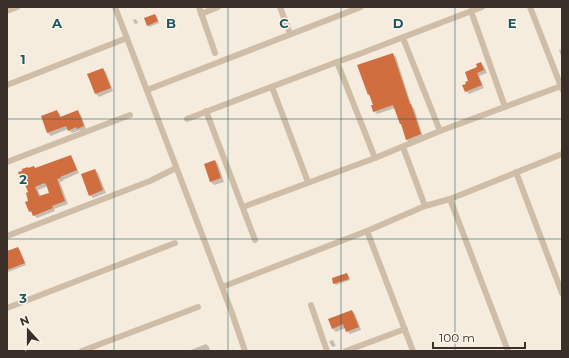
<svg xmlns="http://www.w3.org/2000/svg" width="569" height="358" viewBox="0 0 569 358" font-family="Montserrat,sans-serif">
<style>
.shadow{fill:#0003;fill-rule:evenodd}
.building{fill:#d16e40;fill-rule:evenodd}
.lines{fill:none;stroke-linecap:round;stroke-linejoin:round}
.minor{stroke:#cfbda8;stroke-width:6}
.grid{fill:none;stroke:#1a5761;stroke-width:1;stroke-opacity:0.55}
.grid-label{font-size:13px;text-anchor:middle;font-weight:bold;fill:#1a5761;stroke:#fcf5eb;stroke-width:3;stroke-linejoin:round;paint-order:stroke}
</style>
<rect width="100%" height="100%" fill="#f5ecde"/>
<g class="shadow">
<path d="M155,15L157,17L159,23L149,27L148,25Z"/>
<path d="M136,19L138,23L135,24L133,20Z"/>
<path d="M562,49V58L559,50Z"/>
<path d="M392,54L396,57L412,107L414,108L423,137L410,143L407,140L402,125L395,108L377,114L374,111V106L371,97L368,94Z"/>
<path d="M481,63L484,66L487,73L479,76L484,88L469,94L466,91L470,82Z"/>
<path d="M103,69L106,72L113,91L99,97L96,94Z"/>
<path d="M56,111L60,114L61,118L78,112L81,115L86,129L81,131L80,130L72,133L68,129L51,136L48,133L42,117Z"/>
<path d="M70,156L73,159L79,173L63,180V181L60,182L68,204L54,209L55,211L37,218L30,211L29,193L26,185L23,182L36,169ZM48,186L50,193L41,197L38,190Z"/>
<path d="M215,161L218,164L224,182L214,185L211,182L205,164Z"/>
<path d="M95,170L98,173L106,193L93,198L90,195Z"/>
<path d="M18,248L20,250L26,265L8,272L7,270V252Z"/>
<path d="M347,274L349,276L350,280L336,285L334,283Z"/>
<path d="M352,311L355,314L361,330L350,334L347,331L345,328L336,332L332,328Z"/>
<path d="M333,340L336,346L332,347L329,341Z"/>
<path d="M206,344L209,347L210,351H188Z"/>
</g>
<g class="building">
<path d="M155,14L158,21L147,26L144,18Z"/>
<path d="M393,53L410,104H411L421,134L406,140L401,124H400L393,105L373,112L371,105H373L369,94L368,95L357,65Z"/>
<path d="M481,62L484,70L477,73L482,85L465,92L462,85L466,84L465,82L468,81L465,72L477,67L476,64Z"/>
<path d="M103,68L111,88L95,94L87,74Z"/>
<path d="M57,110L60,117L78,110L84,126L77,129L76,127L68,131L66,126L47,133L41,116Z"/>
<path d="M71,155L77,170L60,177L61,178L57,179L65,201L52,206L53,208L33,216L31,211L29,212L25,202L28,201L26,193L28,192L24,182L22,183L18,172L22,171V169L28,167V168L34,166L35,168ZM44,183L45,184H46L49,193L39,196L35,187Z"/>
<path d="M215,160L221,178L210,182L204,164Z"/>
<path d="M95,169L103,190L89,196L81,174Z"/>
<path d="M18,247L25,263L7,270V251Z"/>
<path d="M347,273L349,279L333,284L332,278Z"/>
<path d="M352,310L359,327L346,332L343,324L332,329L328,319Z"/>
</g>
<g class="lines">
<g class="minor">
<path d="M115,7L232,313L245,351"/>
<path d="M199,7L215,53"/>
<path d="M280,7L290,34"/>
<path d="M530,7L562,89"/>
<path d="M7,11L17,7"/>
<path d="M471,11L505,107"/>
<path d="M201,14L218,7"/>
<path d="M403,38L440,131"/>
<path d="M337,62L375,158"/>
<path d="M7,85L127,38"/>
<path d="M272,87L308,182"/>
<path d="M147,90L361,7"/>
<path d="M206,111L255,240"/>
<path d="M187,119L337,62L354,56L482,7"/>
<path d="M403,147L425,206"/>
<path d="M7,162L130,115"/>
<path d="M516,172L562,293"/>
<path d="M450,199L508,351"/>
<path d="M243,207L375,158L440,131L561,86"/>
<path d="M367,231L413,351"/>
<path d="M7,236L150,181L176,168"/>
<path d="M222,287L367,231L425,206L450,199L562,154"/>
<path d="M311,305L327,351"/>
<path d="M7,308L175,243"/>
<path d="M82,351L198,307"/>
<path d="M346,351L405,329"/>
</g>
</g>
<path class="grid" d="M114,7V351M228,7V351M341,7V351M455,7V351M7,119H562M7,239H562"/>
<g class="grid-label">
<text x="57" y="28">A</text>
<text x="171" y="28">B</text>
<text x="284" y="28">C</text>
<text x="398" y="28">D</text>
<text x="512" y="28">E</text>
<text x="23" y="64">1</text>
<text x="23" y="184">2</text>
<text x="23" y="303">3</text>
</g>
<rect width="569" height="358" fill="none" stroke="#3b3029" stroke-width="16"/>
<g transform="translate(28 330) rotate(339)" stroke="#fcf5eb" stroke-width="3" paint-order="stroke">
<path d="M0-3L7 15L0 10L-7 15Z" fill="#3b3029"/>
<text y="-6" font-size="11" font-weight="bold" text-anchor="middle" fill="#3b3029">N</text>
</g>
<path d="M433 342v6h92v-6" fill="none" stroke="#3b3029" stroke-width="2"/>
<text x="439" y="342" font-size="12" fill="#3b3029" stroke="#fcf5eb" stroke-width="3" paint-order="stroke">100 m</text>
</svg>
